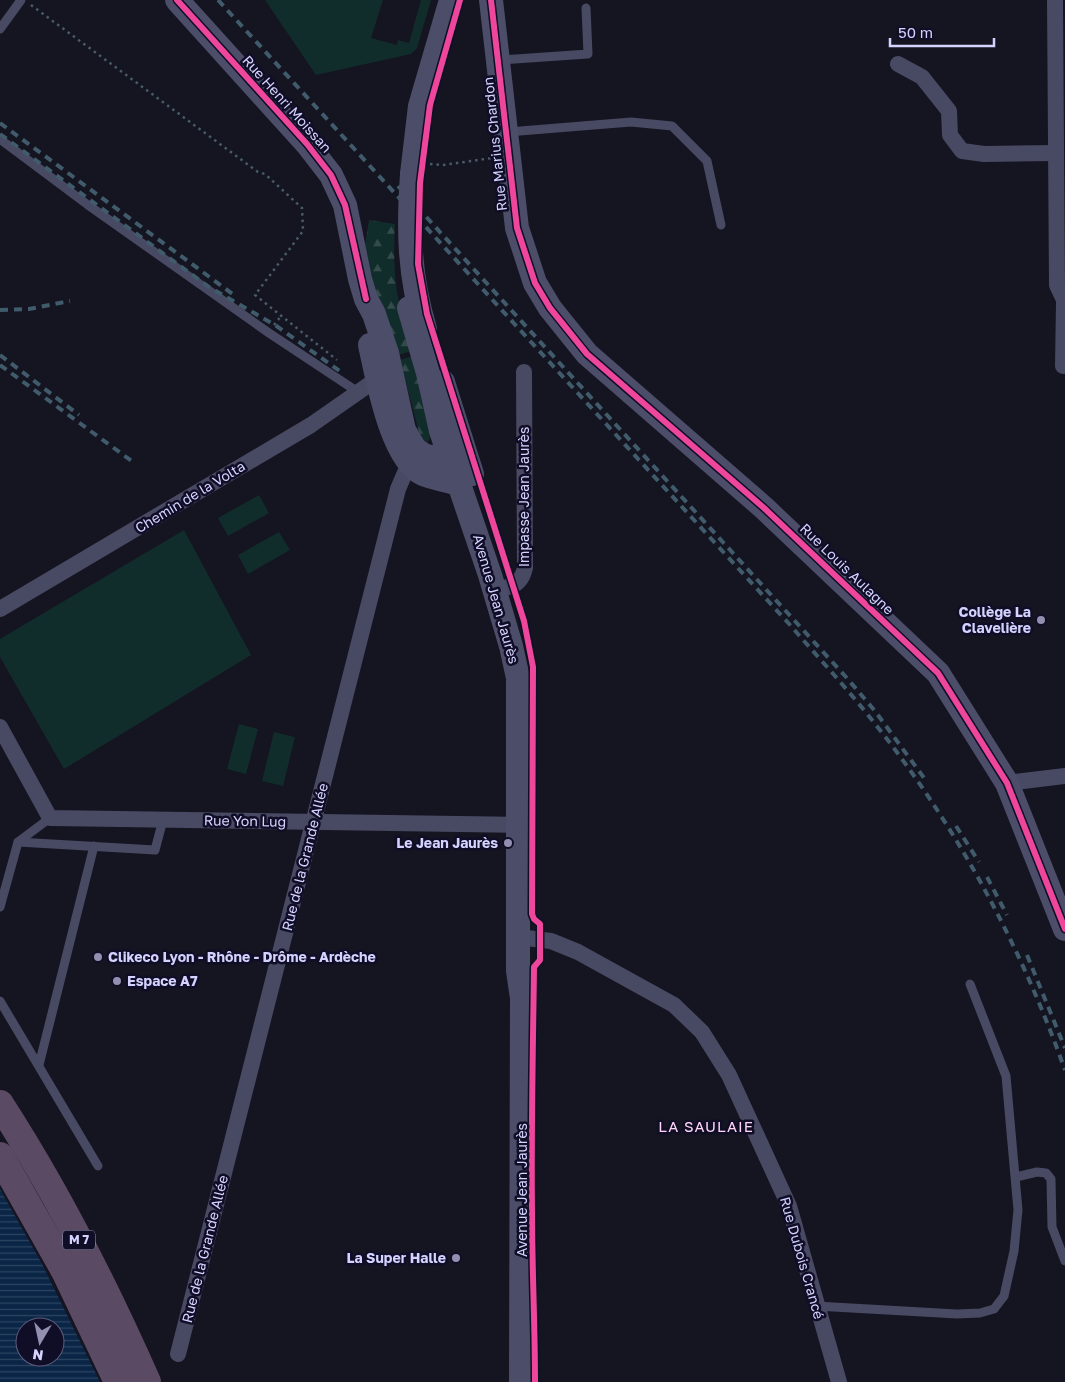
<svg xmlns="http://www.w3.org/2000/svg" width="1065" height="1382" viewBox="0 0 1065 1382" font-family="'Golos Text',sans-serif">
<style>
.grass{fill:#112d2b}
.forest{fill:url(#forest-firs)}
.water{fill:url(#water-rules);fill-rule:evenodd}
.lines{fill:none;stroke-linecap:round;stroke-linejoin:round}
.path{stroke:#485b68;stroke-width:2.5;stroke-dasharray:2.5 4;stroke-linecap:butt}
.lane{stroke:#484962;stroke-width:9}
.street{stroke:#484962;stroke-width:16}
.secondary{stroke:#4c4d68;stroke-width:24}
.highway{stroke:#5b4a63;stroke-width:28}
.rail{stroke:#405b6b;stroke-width:4;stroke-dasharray:8 6;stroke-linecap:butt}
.secondary-bridge{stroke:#4c4d68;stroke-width:24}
.cycleway-casing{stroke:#100e27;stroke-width:9}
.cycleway{stroke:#ed469a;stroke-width:6}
.poi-dot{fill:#9190b1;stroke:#100e27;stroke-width:2}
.labels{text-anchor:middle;stroke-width:5;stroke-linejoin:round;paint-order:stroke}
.shield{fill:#100e27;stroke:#9998be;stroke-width:1}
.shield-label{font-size:12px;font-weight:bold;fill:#d4d3ff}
.street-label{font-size:14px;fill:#d4d3ff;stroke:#100e27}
.poi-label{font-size:14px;font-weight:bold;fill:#d4d3ff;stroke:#100e27;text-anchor:end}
.neighbourhood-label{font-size:15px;letter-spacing:1px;fill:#ffd5f4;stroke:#100e27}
</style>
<defs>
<pattern id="forest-firs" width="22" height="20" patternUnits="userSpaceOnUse" patternTransform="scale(1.25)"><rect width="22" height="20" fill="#112d2b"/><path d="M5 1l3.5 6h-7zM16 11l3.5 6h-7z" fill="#334b4b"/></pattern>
<pattern id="water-rules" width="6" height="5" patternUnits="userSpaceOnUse" patternTransform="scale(1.25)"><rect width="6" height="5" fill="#0a2546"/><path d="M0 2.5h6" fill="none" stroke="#2d4462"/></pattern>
</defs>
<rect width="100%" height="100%" fill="#151421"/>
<g class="grass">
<path d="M265,0H383L371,38L397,45L398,40L409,43L421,0H431L417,48L411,54L316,75Z"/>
<path d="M259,495L269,513L228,536L218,518Z"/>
<path d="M184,530L251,655L64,769L0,657V639Z"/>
<path d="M279,532L290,550L248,574L238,555Z"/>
<path d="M239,724L258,729L246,774L227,769Z"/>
<path d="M274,732L295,737L283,786L262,781Z"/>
</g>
<g class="forest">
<path d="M369,220L395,224C392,275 397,303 411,351L398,355L377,301L365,246Z"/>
<path d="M413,356L431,435L428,442L424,441L419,432L400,360Z"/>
</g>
<path class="water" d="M0,1189L42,1264L100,1382H0ZM25,1327H55V1357H25Z"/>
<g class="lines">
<g class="path">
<path d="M31,5L258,172L265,174L302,208L303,231L255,295L337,360"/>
<path d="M430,164L443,165L492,158"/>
<path d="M274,325L281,316"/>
</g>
<g class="lane">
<path d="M0,29L21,0"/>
<path d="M499,60L588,54L586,8"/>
<path d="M507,132L631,122L672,126L707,161L721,225"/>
<path d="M0,139L88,205L269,333L358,392"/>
<path d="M18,842L155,850L163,820"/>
<path d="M0,907L18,842L50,818"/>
<path d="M0,1001L98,1166"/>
<path d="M39,1065L94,846"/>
<path d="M1016,1177L1037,1172L1046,1173L1051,1179L1052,1227L1065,1261"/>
<path d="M816,1306L957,1314L980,1313L994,1309L1004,1296L1014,1251L1018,1210L1006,1076L970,984"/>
</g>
<g class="street">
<path d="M1055,0L1057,285L1065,302"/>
<path d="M898,64L922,77L949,111L950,135L962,151L984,154L1054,153"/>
<path d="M1063,366L1064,302"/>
<path d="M490,576L500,588C514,588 522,581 525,568L524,372"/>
<path d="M0,609L311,425L377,379H385"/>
<path d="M0,727L50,818L528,825"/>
<path d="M1007,783L1065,776"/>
<path d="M519,937L551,941L578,952L674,1005L702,1032L729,1075L789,1206L839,1382"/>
<path d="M178,1354L398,489L413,454"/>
</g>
<g class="secondary">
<path d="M177,0L307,144L331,175L345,205L360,279L366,299L374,314L387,353L404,430L415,449L427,457L450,456"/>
<path d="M491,0L517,228L535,283L550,308L587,354L764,508L938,673L1007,783L1065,929"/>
<path d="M412,174L420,106L451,0"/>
<path d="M409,308L428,373L441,431L490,575L511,646L518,678V971L522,998L521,1382"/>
<path d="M370,345C377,376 391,460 423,474C435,479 448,480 460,485"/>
<path d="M443,382L472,474"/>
</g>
<g class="highway">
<path d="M0,1104C57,1192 105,1287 147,1382"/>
<path d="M0,1156L65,1271L118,1382"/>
</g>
<g class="rail">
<path d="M218,0L791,626C816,655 843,684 868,715C954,821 1019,941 1065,1070"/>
<path d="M0,123L234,295"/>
<path d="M0,134L209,287L275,325L344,374"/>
<path d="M398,186L846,677L875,711L927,782"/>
<path d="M0,310L29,309L70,301"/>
<path d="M0,355L79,415"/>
<path d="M0,365L133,462"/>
<path d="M956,826L979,862"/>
<path d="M987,877L1007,915"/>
<path d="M1027,955L1065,1048"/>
</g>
<path class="secondary-bridge" d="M412,174C408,230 409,275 425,329"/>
<defs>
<g id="cycleway">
<path d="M177,0L307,144L331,175L345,205L366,299"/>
<path d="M460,0L430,105L420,183L418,264L427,314L524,621L533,667L532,914L534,919L540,924V960L534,967C533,1048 531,1130 532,1211C532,1268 535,1325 535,1382"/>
<path d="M491,0L517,228L535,283L550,308L587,354L764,508L938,673L1007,783L1065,929"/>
</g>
</defs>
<use href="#cycleway" class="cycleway-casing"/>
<use href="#cycleway" class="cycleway"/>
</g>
<g class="poi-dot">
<circle cx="1041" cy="620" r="5"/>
<circle cx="508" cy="843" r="5"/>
<circle cx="98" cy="957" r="5"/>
<circle cx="117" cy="981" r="5"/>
<circle cx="456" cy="1258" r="5"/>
</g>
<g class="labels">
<rect class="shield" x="63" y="1230.5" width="32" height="19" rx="4"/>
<g class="shield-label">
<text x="79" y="1244">M 7</text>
</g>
<g class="street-label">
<text transform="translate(287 104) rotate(48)" y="5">Rue Henri Moissan</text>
<text transform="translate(495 144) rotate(-96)" y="5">Rue Marius Chardon</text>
<text transform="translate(190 497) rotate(-31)" y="5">Chemin de la Volta</text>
<text transform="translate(524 497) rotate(-90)" y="5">Impasse Jean Jaurès</text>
<text transform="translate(847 569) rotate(44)" y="5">Rue Louis Aulagne</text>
<text transform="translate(496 599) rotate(74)" y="5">Avenue Jean Jaurès</text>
<text transform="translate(245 821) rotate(1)" y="5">Rue Yon Lug</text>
<text transform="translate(305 857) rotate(-76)" y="5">Rue de la Grande Allée</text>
<text transform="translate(522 1190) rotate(-90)" y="5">Avenue Jean Jaurès</text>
<text transform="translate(205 1249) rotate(-76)" y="5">Rue de la Grande Allée</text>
<text transform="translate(802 1258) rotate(74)" y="5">Rue Dubois Crancé</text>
</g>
<g class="poi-label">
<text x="1031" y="617">Collège La<tspan x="1031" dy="16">Clavelière</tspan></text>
<text x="498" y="848">Le Jean Jaurès</text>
<text x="108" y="962" text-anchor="start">Clikeco Lyon - Rhône - Drôme - Ardèche</text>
<text x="127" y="986" text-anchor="start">Espace A7</text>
<text x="446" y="1263">La Super Halle</text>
</g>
<g class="neighbourhood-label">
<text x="706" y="1132">LA SAULAIE</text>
</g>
</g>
<g transform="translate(40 1342) rotate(189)"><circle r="24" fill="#100e27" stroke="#5e5d7d"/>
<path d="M0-4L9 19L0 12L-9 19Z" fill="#9190b1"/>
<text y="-8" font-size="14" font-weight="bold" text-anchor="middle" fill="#d4d3ff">N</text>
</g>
<path d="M890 38v8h104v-8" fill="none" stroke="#d4d3ff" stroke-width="2.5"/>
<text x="898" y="38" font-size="15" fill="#d4d3ff" stroke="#100e27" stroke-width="4" paint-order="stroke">50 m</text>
</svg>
